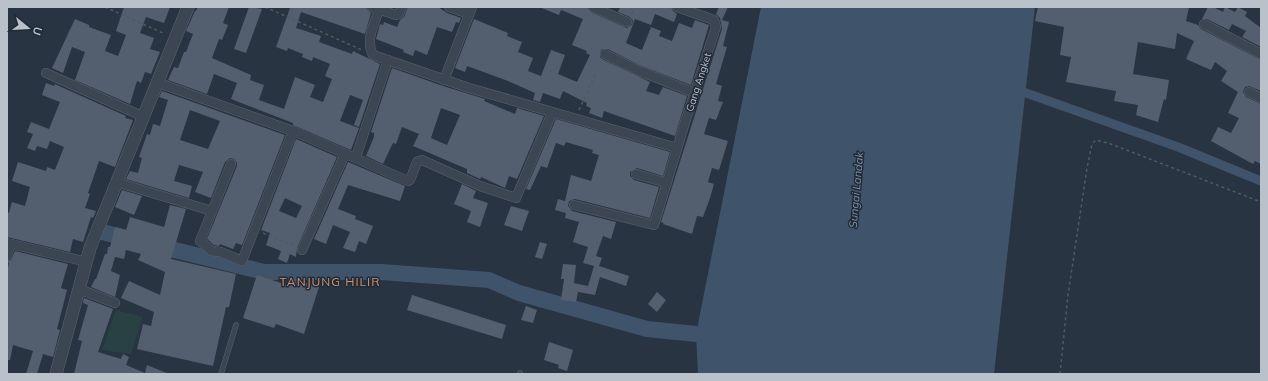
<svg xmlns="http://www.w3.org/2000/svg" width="1268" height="381" viewBox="0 0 1268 381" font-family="Mulish,sans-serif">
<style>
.green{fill:#2a4143}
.water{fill:#3f536a}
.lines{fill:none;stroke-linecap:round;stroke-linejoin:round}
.canal{stroke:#3f536a;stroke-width:9}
.river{stroke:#3f536a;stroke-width:16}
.building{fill:#535f6f;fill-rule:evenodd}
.service-casing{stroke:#5a646f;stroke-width:5.5}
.minor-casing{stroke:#5a646f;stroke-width:10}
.tertiary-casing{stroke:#5a646f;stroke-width:13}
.path{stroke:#485e5f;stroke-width:1.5;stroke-dasharray:3 3;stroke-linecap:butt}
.service{stroke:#3c4652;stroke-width:4.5}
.minor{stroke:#3c4652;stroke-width:9}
.tertiary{stroke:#3c4652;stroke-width:12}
.labels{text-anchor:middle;stroke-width:3;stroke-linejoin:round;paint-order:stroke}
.street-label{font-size:10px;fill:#b9c1cb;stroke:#212b37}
.water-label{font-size:11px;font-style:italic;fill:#7b93ad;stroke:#212b37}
.quarter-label{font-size:12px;letter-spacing:1px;fill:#d2956e;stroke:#212b37}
</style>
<rect width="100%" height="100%" fill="#283442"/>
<path class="green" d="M116,310L143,317L131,354L102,350Z"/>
<path class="water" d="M761,7H1035L994,374H698L696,334Z"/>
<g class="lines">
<path class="canal" d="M1015,89L1178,147L1261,181"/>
<path class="river" d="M102,232L264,272H381L489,280L519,293L647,329L696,334"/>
</g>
<g class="building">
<path d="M124,7H170L164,23L146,17L140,33L154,38L150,49L160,52L151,74L145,72L141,83L137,81L130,104L75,80L85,52L72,47L63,73L52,68L75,19L89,25V27L111,35L105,51L118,56L126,35L116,31Z"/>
<path d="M198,7H229L223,23L228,25L222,40L219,39L212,58L251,75L250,80L264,85L259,100L284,109L295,77L315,85L310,97L323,102L332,79L325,76L330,64L313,57L312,61L302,57L303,54L288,48L287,51L276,47L290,8L289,7L366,8L371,13L365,34L301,12L296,28L321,36L319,42L352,54L353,51L380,64L359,127L354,125L363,100L350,95L340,121L359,128L351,150L293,125V123L231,99L237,83L214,74L207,94L168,80L174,67L178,68L184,52H186L193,34L186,31L195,11H196Z"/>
<path d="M249,7L262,9L246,53L234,49Z"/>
<path d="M408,7H438L447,13L461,18L459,23L456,22L452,32L437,27L427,55L415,50L413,56L403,52L404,50L376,39L380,24L383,25L384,22L397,27L400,20L404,17Z"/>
<path d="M539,7H587L591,12L627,28L632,25L633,21L630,17L618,12L620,7H671L673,11L677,14L674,22L655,14L651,25L635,19L626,43L642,50L651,27L661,31L659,36L672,41L679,23L692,28L695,20L709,25L691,85L639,65L608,49H602L600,52V57L602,59L650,82L646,91L659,95L663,87L687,96L675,136L604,111L602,118L589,113L591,108L586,106L587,103L563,91L560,99L543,93L540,102L533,100L535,93L508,81L467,66L465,72L455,68L474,19L508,33L507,36L522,42L518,52L533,58L528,71L541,76L551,50L565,55L558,74L577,82L590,55L586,53L587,51L572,45L583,19L561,10L559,15Z"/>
<path d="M719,7H728L722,20L729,22L723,46L727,47L716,84L722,86L718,101L723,102L716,120L709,118L704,134L728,141L719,170L712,168L708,182L714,184L710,198L703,217L697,216L692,234L663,224L664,223L661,222L722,29L720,18L716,14Z"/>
<path d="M1038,7H1189L1186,21L1198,25L1201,29L1261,60V91L1249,86L1245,87L1243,92L1246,97L1261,104V164L1255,161L1253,164L1211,141L1218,127L1231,133L1239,118L1228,113L1238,92L1221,81L1227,71L1215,62L1211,70L1186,59L1194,41L1177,33L1175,49L1138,42L1133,74L1169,80L1166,100L1164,99L1158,122L1136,115L1138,105L1114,101L1116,91L1066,82L1071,57L1060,55L1064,27L1035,21Z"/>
<path d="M1208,7H1213L1223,12L1225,7L1235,12L1238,7L1247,12L1245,16L1261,28V47L1242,37L1246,31L1232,24L1229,30L1207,19H1202Z"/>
<path d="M392,68L443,86L485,99L484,101L515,114L517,108L544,116L517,179L509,176L505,188L481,177L480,179L467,173V169L413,146L419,134L402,127L396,144L393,143L383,164L366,156L374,137V133L371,132ZM441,108L460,115L447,145L431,138Z"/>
<path d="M46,83L54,86L55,84L59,86L126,116L125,118L133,120L115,167L99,161L88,193L90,194L85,208L96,211L93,218L91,217L83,242L73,239L70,252L7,237V212L9,213L12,202L25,206L30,187L12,181L18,162L46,171L47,167L55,170L64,147L50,141L47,149L37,146L35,151L27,148L33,134L27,132L31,122L49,129L60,102L42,95Z"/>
<path d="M162,91L285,135L242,245L236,243L233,249L220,244L219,246L214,245L207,239L237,166V163L234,159L230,158L225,162L211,198L195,192L203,172L179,165L174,181L192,186L189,198L126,179L130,171L138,173L142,158L139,157L147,134L150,135L153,124L160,126L168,100L159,97ZM190,110L220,121L208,149L180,140Z"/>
<path d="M556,119L670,152L663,176L637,168L630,172V176L634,180L659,187L650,218L575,199L569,201L568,206L572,211L616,222L611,239L603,236L596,256L602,258L599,266L629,276L626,286L600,277L595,295L578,292L576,302L561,300L564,279H561L563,264L576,265L574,283L588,286L594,266L583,263L588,247L573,242L579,222L565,218L566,213L555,210L558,199L565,201L571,175L591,181L599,155L592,153L593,150L566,142L564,146L556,143L547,168L541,166L530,190L526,189Z"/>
<path d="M296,139L337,157L297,248L296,257L290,254L287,263L278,259L281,251L266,245L270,233L261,230ZM285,198L302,206L296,218L279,211Z"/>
<path d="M348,162L405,186L400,201L348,185L338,209L356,216L355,219L373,226L366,244L359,241L355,252L343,248L350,232L333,225L326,244L314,239Z"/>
<path d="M462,184L476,191L473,198L488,203L480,227L467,222L471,211L454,204Z"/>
<path d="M122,190L142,196L134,215L115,207Z"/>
<path d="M170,205L186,209L171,259L236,274L229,307H226L213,366L137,349L143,324L151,326L154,312L121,298L129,281L160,295L165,272L138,260L141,254L126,250L124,259L115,257L111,271L120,275L115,297L91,287L95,279H96L105,254H107L108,247H110L115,227L126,230L130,217L164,227Z"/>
<path d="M511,206L529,211L522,231L504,225Z"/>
<path d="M540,242L547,244L542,259L535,257Z"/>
<path d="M15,251L68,264L61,288L67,290L57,329L60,330L53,357L43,354L37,374H26L33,351L13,345L10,360H7V271L9,263L7,262L11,260Z"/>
<path d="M257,275L290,286L292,278L319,287L304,334L276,324L274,328L243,318Z"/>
<path d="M657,292L666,300L657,312L648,304Z"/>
<path d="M412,295L506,325L502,339L407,310Z"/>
<path d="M84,298L113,309L98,352L121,359L123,354L129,357L126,365L145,373L147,365L169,374H74L82,341L78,340L88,305L83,303Z"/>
<path d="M526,306L537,310L533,323L521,320Z"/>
<path d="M549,342L573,350L567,371L558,368L559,365L544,360Z"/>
</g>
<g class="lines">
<defs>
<g id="service">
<path d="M221,374L236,325"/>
<path d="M520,374V373"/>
</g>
<g id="minor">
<path d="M372,7L396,15L399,14L402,7"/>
<path d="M449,7L469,14"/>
<path d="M593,7L627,22"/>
<path d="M379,10C374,25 365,40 373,55L469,88L677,148"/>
<path d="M1204,24L1261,54"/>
<path d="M605,54L637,70L695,93"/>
<path d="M46,73L142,116"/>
<path d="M444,80L472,7"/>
<path d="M156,82L293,131L408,181L410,180L417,162L422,160L480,186L516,198L552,113"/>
<path d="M1249,92L1261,98"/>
<path d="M356,157L388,60"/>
<path d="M231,164L200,241L212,251L221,252L242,261L293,131"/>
<path d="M636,174L667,183"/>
<path d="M116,182L212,211"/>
<path d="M574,205L654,225L686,119L716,27L714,20L677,7"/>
<path d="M7,243L87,262"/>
<path d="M302,250L345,154"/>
<path d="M7,256L11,244"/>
<path d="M79,289L115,303"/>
</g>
<path id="tertiary" d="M56,374L90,248L188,7"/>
</defs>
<use href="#service" class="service-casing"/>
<use href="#minor" class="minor-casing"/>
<use href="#tertiary" class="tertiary-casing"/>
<g class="path">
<path d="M105,7L165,34"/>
<path d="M265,7L362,50"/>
<path d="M632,14L635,7"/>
<path d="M579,110L597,71"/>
<path d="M263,233L295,246"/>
<path d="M1060,374L1068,295L1087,168L1092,144L1096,140L1111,144L1261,202"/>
</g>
<use href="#service" class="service"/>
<use href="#minor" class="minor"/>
<use href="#tertiary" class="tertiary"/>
</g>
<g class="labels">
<g class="street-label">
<text transform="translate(698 82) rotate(-72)" y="4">Gang Angket</text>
</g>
<g class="water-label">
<text transform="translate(856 190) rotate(-85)" y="4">Sungai Landak</text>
</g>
<g class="quarter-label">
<text x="330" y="286">TANJUNG HILIR</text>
</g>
</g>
<rect width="1268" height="381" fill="none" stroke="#b9c1cb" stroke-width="16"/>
<g transform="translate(28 28) rotate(108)" stroke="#212b37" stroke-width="3" paint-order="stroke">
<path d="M0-3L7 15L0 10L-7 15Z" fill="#b9c1cb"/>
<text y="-6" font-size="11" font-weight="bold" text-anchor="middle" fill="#b9c1cb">U</text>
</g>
</svg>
